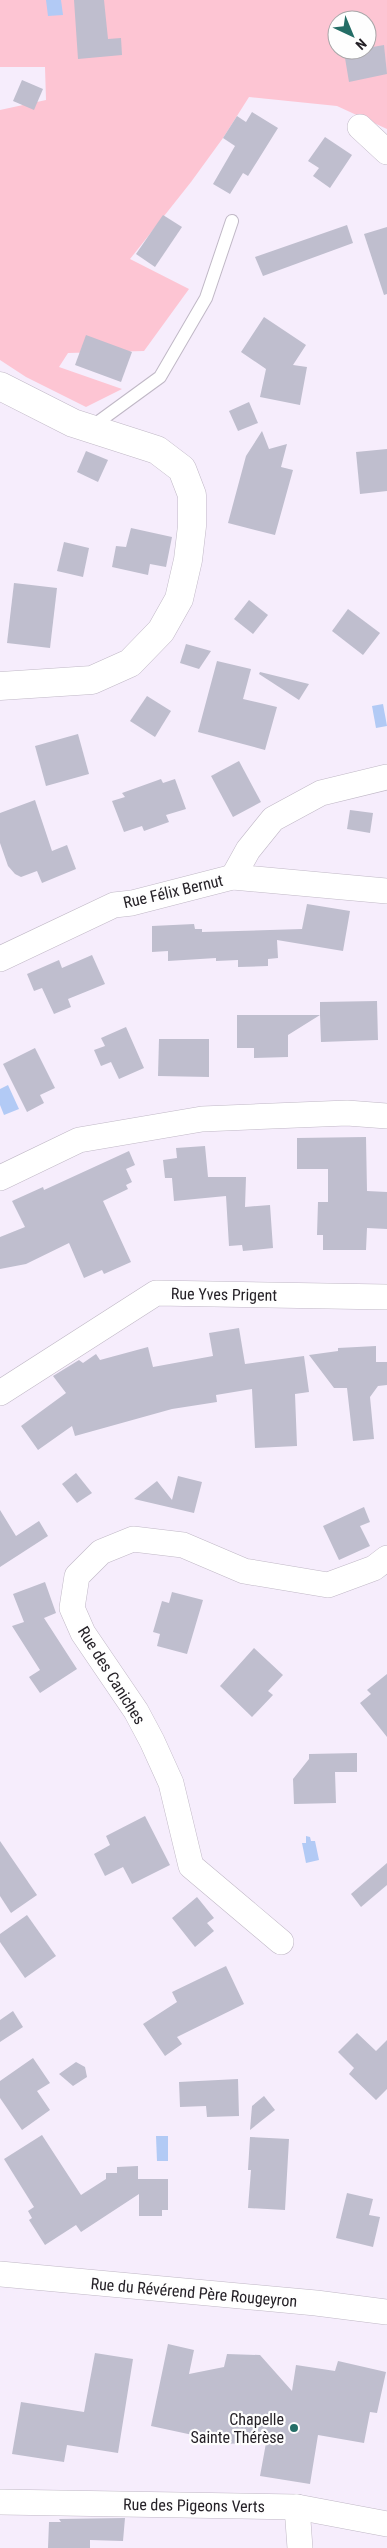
<svg xmlns="http://www.w3.org/2000/svg" width="387" height="2548" viewBox="0 0 387 2548" font-family="'Roboto Condensed',sans-serif">
<style>
.green{fill:#fdc5d3;fill-rule:evenodd}
.water{fill:#b2caf5}
.building{fill:#bfbece}
.lines{fill:none;stroke-linecap:round;stroke-linejoin:round}
.service-casing{stroke:#c0b8c6;stroke-width:14}
.minor-casing{stroke:#c0b8c6;stroke-width:26}
.tertiary-casing{stroke:#c0b8c6;stroke-width:29}
.service{stroke:#fff;stroke-width:12}
.minor{stroke:#fff;stroke-width:25}
.tertiary{stroke:#fff;stroke-width:28}
.poi-dot{fill:#246d66;stroke:#fefefe;stroke-width:2}
.labels{text-anchor:middle;stroke-width:4.5;stroke-linejoin:round;paint-order:stroke}
.street-label{font-size:16px;fill:#252127;stroke:#fefefe}
.poi-label{font-size:16px;fill:#252127;stroke:#fefefe;text-anchor:end}
</style>
<rect width="100%" height="100%" fill="#f6edfc"/>
<path class="green" d="M0,0H387V129L337,106L249,97L223,138L191,182L130,259L189,289L144,351L68,353L59,367L122,389L86,407L26,377L0,360V110L46,100L45,67H0ZM337,20H367V50H337Z"/>
<g class="water">
<path d="M46,0H61L63,15L48,16Z"/>
<path d="M383,704L387,726L376,728L372,706Z"/>
<path d="M8,1085L19,1109L4,1115L0,1105V1089Z"/>
<path d="M306,1836L310,1837L311,1841H315L319,1860L306,1863L302,1843H306Z"/>
<path d="M156,2136H168V2161H157Z"/>
</g>
<g class="building">
<path d="M74,0H104L108,39L121,38L122,55L78,59Z"/>
<path d="M384,45L387,74L349,82L344,52L367,50V48Z"/>
<path d="M22,80L43,89L34,110L13,101Z"/>
<path d="M252,112L278,128L248,176L243,173L230,194L213,184L235,146L223,138L237,116L246,122Z"/>
<path d="M325,137L352,155L330,188L313,176L319,168L308,161Z"/>
<path d="M163,215L182,227L155,267L136,254Z"/>
<path d="M347,225L353,243L263,276L255,257Z"/>
<path d="M387,227V294L384,295L364,234Z"/>
<path d="M264,317L306,345L293,365L307,367L300,405L260,397L266,369L241,352Z"/>
<path d="M86,335L132,352L121,382L75,365Z"/>
<path d="M249,402L258,423L238,431L229,411Z"/>
<path d="M262,431L269,449L287,444L281,467L293,470L275,535L228,523L246,456Z"/>
<path d="M387,449V491L360,494L356,452Z"/>
<path d="M86,451L108,460L98,482L77,472Z"/>
<path d="M131,528L172,537L166,567L150,564L148,575L112,567L116,546L126,547Z"/>
<path d="M64,542L89,548L83,577L57,571Z"/>
<path d="M14,583L57,588L50,648L7,643Z"/>
<path d="M249,600L268,615L253,634L234,619Z"/>
<path d="M348,609L380,633L363,655L332,631Z"/>
<path d="M186,644L211,651L199,669L180,663Z"/>
<path d="M217,661L251,669L243,699L277,707L265,750L198,732Z"/>
<path d="M260,672L309,684L299,700L259,674Z"/>
<path d="M147,696L171,711L155,737L130,721Z"/>
<path d="M78,734L89,774L46,786L35,746Z"/>
<path d="M239,761L261,802L233,817L211,776Z"/>
<path d="M161,779L163,783L175,779L186,809L166,815L169,822L144,831L142,826L124,832L112,801L125,797L122,793Z"/>
<path d="M35,800L52,851L67,845L76,869L42,883L37,871L21,877L15,874L8,866L0,843V813Z"/>
<path d="M350,810L373,813L370,833L347,829Z"/>
<path d="M307,904L350,911L343,951L277,940L278,958L268,959V966L238,967V960L216,961V958L168,961V951L152,952V926L194,924L195,929H202V932L302,929Z"/>
<path d="M92,955L105,984L68,999L71,1007L54,1014L42,988L34,991L27,974L59,960L62,968Z"/>
<path d="M377,1001L378,1040L321,1042L320,1015L288,1035V1057L254,1058V1048H237V1015H320V1002Z"/>
<path d="M126,1027L144,1068L119,1079L111,1062L101,1066L94,1050L105,1046L101,1038Z"/>
<path d="M159,1039H209V1077L158,1076Z"/>
<path d="M35,1048L55,1088L40,1095L44,1103L27,1112L3,1064Z"/>
<path d="M366,1137L367,1191L387,1192V1229L367,1228L366,1250H323V1235H317L318,1202H328V1169H297V1138Z"/>
<path d="M205,1146L208,1177H246L245,1207L270,1205L273,1248L243,1251L242,1245L229,1246L226,1196L174,1201L172,1178H165L163,1160L177,1158L176,1148Z"/>
<path d="M129,1151L135,1165L126,1169L132,1182L126,1185L128,1189L103,1201L131,1262L104,1274L102,1270L84,1278L69,1243L26,1264L0,1269V1237L25,1227L12,1201L43,1187L44,1190Z"/>
<path d="M239,1328L245,1364L304,1356L309,1392L295,1394L297,1446L255,1448L252,1389L216,1395L217,1402L172,1409L75,1436L72,1426L38,1450L21,1426L66,1393L53,1376L79,1360L83,1363L96,1354L100,1360L148,1347L153,1367L213,1356L209,1333Z"/>
<path d="M376,1346V1362H387V1385L378,1386L370,1397L374,1439L353,1441L347,1388H334L309,1355L338,1351V1348Z"/>
<path d="M76,1473L92,1493L77,1503L62,1484Z"/>
<path d="M178,1476L202,1482L194,1513L134,1499L157,1481L172,1500Z"/>
<path d="M364,1507L370,1522L360,1526L370,1546L339,1560L323,1526Z"/>
<path d="M0,1510L16,1536L39,1521L48,1536L0,1567Z"/>
<path d="M45,1582L56,1613L44,1618L77,1669L40,1693L29,1677L40,1670L12,1626L24,1622L13,1594Z"/>
<path d="M172,1592L203,1600L187,1654L157,1646L160,1634L153,1632L162,1601L169,1603Z"/>
<path d="M254,1648L283,1675L268,1691L273,1695L252,1717L220,1686Z"/>
<path d="M387,1674V1737L360,1703L371,1694L367,1690Z"/>
<path d="M357,1753V1772H335L336,1803L294,1804L293,1779L309,1759V1754Z"/>
<path d="M145,1816L170,1865L132,1884L123,1867L105,1876L94,1854L110,1845L106,1836Z"/>
<path d="M0,1841L37,1895L11,1913L0,1896Z"/>
<path d="M387,1863V1885L361,1907L351,1894Z"/>
<path d="M197,1897L214,1918L207,1923L214,1931L195,1947L172,1918Z"/>
<path d="M27,1915L56,1956L25,1978L0,1942V1934Z"/>
<path d="M226,1966L244,2004L177,2037L182,2044L165,2056L143,2024L177,2002L172,1992Z"/>
<path d="M13,2011L23,2027L0,2042V2020Z"/>
<path d="M357,2033L376,2051L387,2040V2089L376,2100L349,2074L354,2068L338,2052Z"/>
<path d="M33,2058L50,2083L37,2091L50,2110L22,2130L0,2098V2081Z"/>
<path d="M76,2062L85,2067L87,2077L73,2086L59,2074Z"/>
<path d="M238,2079L239,2116L207,2117L206,2106L180,2107L179,2082Z"/>
<path d="M264,2096L275,2110L250,2130L252,2106Z"/>
<path d="M42,2135L81,2195L106,2179V2173H117V2167L138,2166V2179H168V2210H162V2216H139V2194L81,2232L76,2225L45,2245L29,2220L32,2218L28,2211L34,2207L4,2159Z"/>
<path d="M250,2137L289,2139L285,2210L248,2208L251,2170H248Z"/>
<path d="M347,2193L373,2199L369,2215L380,2217L373,2247L336,2238Z"/>
<path d="M168,2344L194,2350L189,2374L224,2367L227,2354L260,2355L292,2391L296,2365L335,2371L338,2361L386,2372L377,2413L370,2412L364,2443L318,2435L310,2484L260,2476L266,2443L201,2444L202,2437L151,2426Z"/>
<path d="M95,2353L133,2359L118,2453L67,2445L64,2462L12,2454L21,2402L84,2412Z"/>
<path d="M125,2518L123,2541L90,2540V2548H48L49,2522H61L59,2519Z"/>
</g>
<g class="lines">
<defs>
<path id="service" d="M90,428L160,377L206,298L232,221"/>
<g id="minor">
<path d="M360,127L387,152"/>
<path d="M233,877L248,850L273,819L321,793L387,777"/>
<path d="M0,959L114,905L132,903L233,877L387,891"/>
<path d="M0,1178L79,1140L202,1119L347,1113L387,1116"/>
<path d="M0,1393L156,1293L387,1297"/>
<path d="M281,1942L191,1866L171,1783L152,1741L136,1711L83,1633L72,1608L77,1576L101,1552L133,1539L183,1545L244,1571L328,1585L374,1568L387,1558"/>
<path d="M0,2274L316,2303L387,2312"/>
<path d="M0,2502L297,2507L387,2524"/>
<path d="M297,2507L300,2548"/>
</g>
<path id="tertiary" d="M0,386L73,423L157,450L182,469L192,495V526L188,560L179,599L161,631L130,663L92,680L0,686"/>
</defs>
<use href="#service" class="service-casing"/>
<use href="#minor" class="minor-casing"/>
<use href="#tertiary" class="tertiary-casing"/>
<use href="#service" class="service"/>
<use href="#minor" class="minor"/>
<use href="#tertiary" class="tertiary"/>
</g>
<circle class="poi-dot" cx="294" cy="2428" r="5"/>
<g class="labels">
<g class="street-label">
<text transform="translate(173 891) rotate(-13)" y="6">Rue Félix Bernut</text>
<text transform="translate(224 1294) rotate(1)" y="6">Rue Yves Prigent</text>
<text transform="translate(112 1675) rotate(58)" y="6">Rue des Caniches</text>
<text transform="translate(194 2292) rotate(5)" y="6">Rue du Révérend Père Rougeyron</text>
<text transform="translate(194 2505) rotate(1)" y="6">Rue des Pigeons Verts</text>
</g>
<g class="poi-label">
<text x="284" y="2425">Chapelle<tspan x="284" dy="18">Sainte Thérèse</tspan></text>
</g>
</g>
<g transform="translate(352 35) rotate(136)"><circle r="24" fill="#fefefe" stroke="#a7a6a8"/>
<path d="M0-4L9 19L0 12L-9 19Z" fill="#246d66"/>
<text y="-8" font-size="14" font-weight="bold" text-anchor="middle" fill="#252127">N</text>
</g>
</svg>
